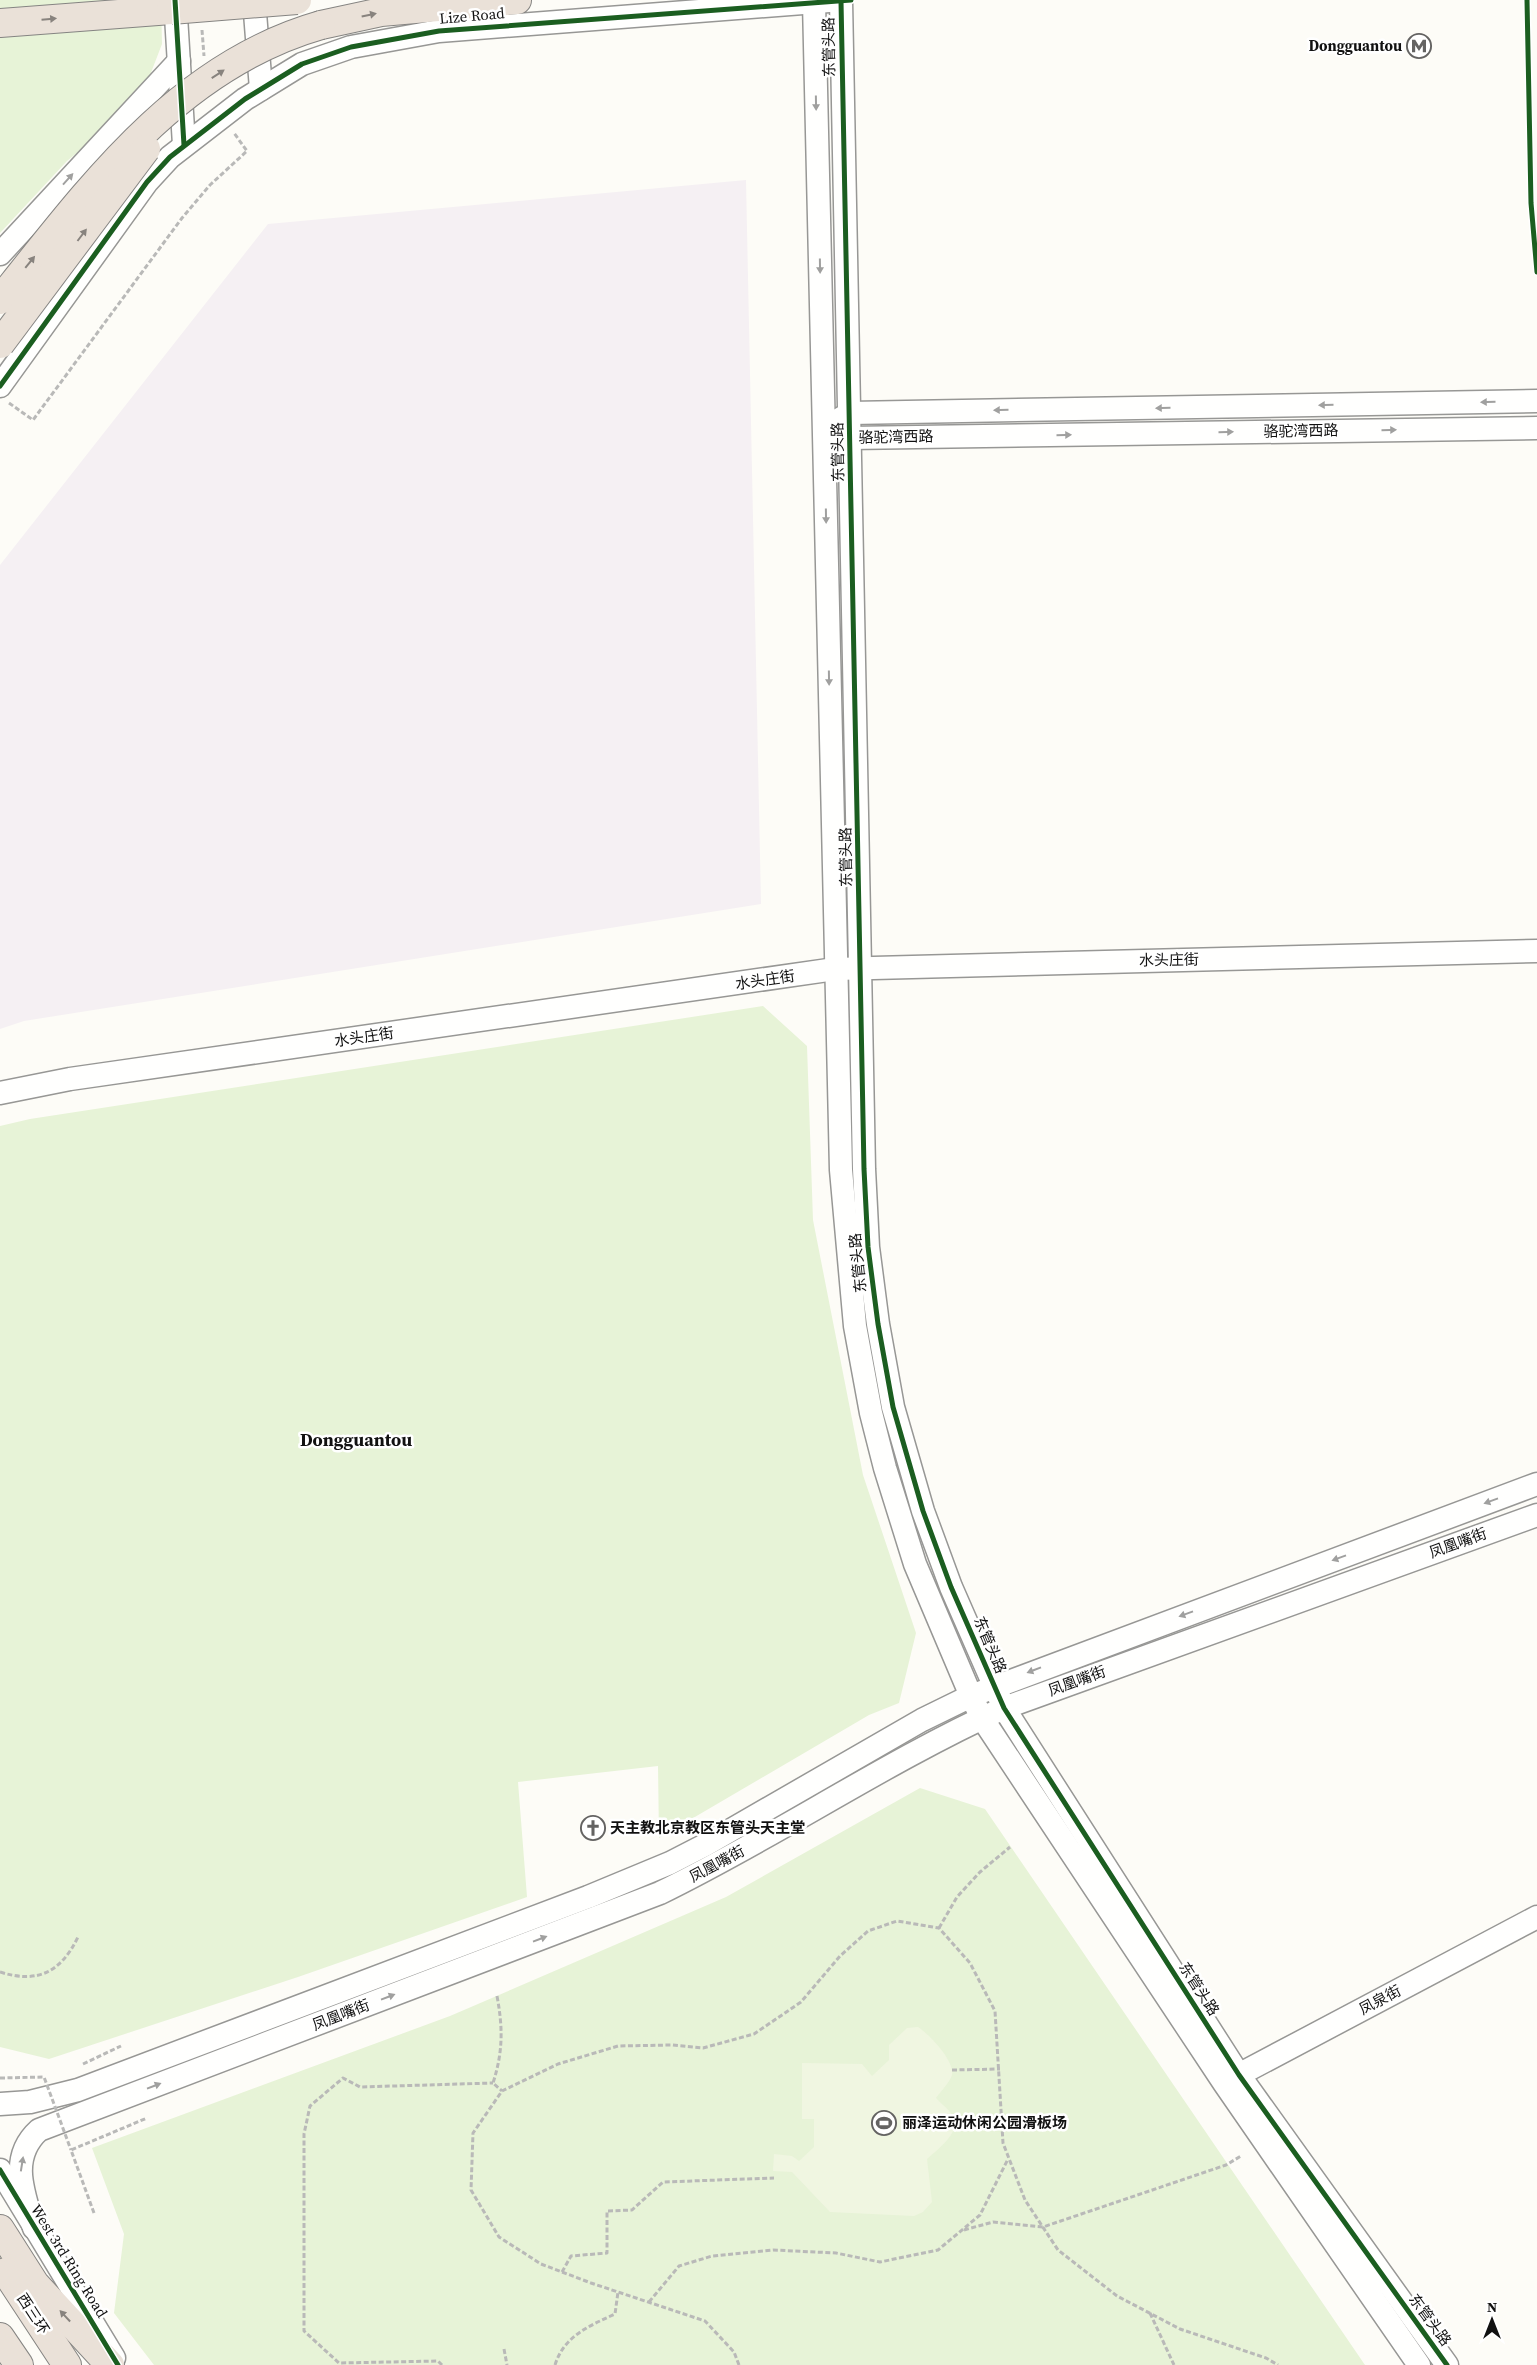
<svg xmlns="http://www.w3.org/2000/svg" width="1537" height="2365" viewBox="0 0 1537 2365" font-family="'Source Serif 4','Noto Sans SC',serif">
<style>
.industrial{fill:#f5f0f3}
.green{fill:#e7f3d7}
.pitch{fill:#f0f6e1}
.lines{fill:none;stroke-linecap:round;stroke-linejoin:round}
.minor-casing{stroke:#979795;stroke-width:25}
.highway-casing{stroke:#858482;stroke-width:30}
.path{stroke:#b9b9b8;stroke-width:3;stroke-dasharray:5 2.5;stroke-linecap:butt}
.minor{stroke:#fffffe;stroke-width:22}
.highway{stroke:#eae1d8;stroke-width:28}
.highway-bridge-casing{stroke:#858482;stroke-width:30;stroke-linecap:butt}
.path-bridge{stroke:#b9b9b8;stroke-width:3;stroke-dasharray:5 2.5;stroke-linecap:butt}
.highway-bridge{stroke:#eae1d8;stroke-width:28}
.cycleway-casing{stroke:#fff;stroke-width:8}
.cycleway{stroke:#1b5e20;stroke-width:5}
.oneway{fill:#88837e}
.oneway2{fill:#a0a09f}
.labels{text-anchor:middle;stroke-width:5;stroke-linejoin:round;paint-order:stroke}
.street-label{font-size:15px;fill:#111;stroke:#fff}
.poi-label{font-size:15px;font-weight:bold;fill:#111;stroke:#fff;text-anchor:start}
.quarter-label{font-size:18px;font-weight:bold;fill:#111;stroke:#fff}
</style>
<rect width="100%" height="100%" fill="#fdfcf7"/>
<path class="industrial" d="M746,180L761,904L24,1021L0,1029V565L268,224Z"/>
<g class="green">
<path d="M0,0H161L162,44L147,83L96,137L67,161L0,233Z"/>
<path d="M763,1006L807,1046L813,1220L863,1475L916,1633L899,1703L869,1715L659,1838L658,1766L518,1782L527,1897L298,1977L49,2059L0,2047V1126L30,1119Z"/>
<path d="M920,1788L985,1809L1365,2365H154L114,2313L124,2234L92,2148L450,2016L726,1897Z"/>
</g>
<path class="pitch" d="M918,2027C929,2034 955,2061 952,2075C950,2082 941,2091 936,2098C941,2104 952,2111 954,2119C959,2134 937,2150 927,2159L932,2202L923,2212L914,2216L830,2212L792,2172L773,2171L774,2154L792,2156L799,2161L814,2147V2119H802V2063L862,2064L872,2076L889,2060V2045L907,2028Z"/>
<g class="lines">
<defs>
<g id="minor">
<path d="M175,0L184,145"/>
<path d="M254,0L261,89"/>
<path d="M841,1L864,1169L868,1247L878,1324L893,1407L923,1511L951,1587L1004,1708L1239,2075L1447,2365"/>
<path d="M814,2L841,1170L855,1326L871,1413L885,1468L915,1564L971,1696L982,1718L1224,2083L1419,2365"/>
<path d="M0,254L179,61"/>
<path d="M0,386L147,182L170,157L245,99L302,64L351,47L439,31L829,1"/>
<path d="M838,420L850,413L1537,401"/>
<path d="M837,433L850,438L1537,428"/>
<path d="M0,1093L70,1079L835,969L1537,951"/>
<path d="M1227,2081L1537,1917"/>
<path d="M0,2104L30,2102L78,2090L588,1897L670,1863L705,1845L922,1720L971,1696L1537,1484"/>
<path d="M0,2170L114,2358"/>
<path d="M34,2228C24,2194 8,2158 39,2130L660,1893C777,1836 885,1762 1004,1708L1537,1515"/>
</g>
<g id="highway">
<path d="M0,23L171,10"/>
<path d="M321,25L381,12L517,0"/>
<path d="M0,2229L35,2284L110,2365"/>
<path d="M6,2272L67,2365"/>
<path d="M0,2337L19,2365"/>
</g>
</defs>
<use href="#minor" class="minor-casing"/>
<use href="#highway" class="highway-casing"/>
<g class="path">
<path d="M202,30L204,56"/>
<path d="M9,403L33,420L182,218L210,185L247,151L234,133"/>
<path d="M939,1928L957,1897L980,1872L1010,1847"/>
<path d="M0,1972C38,1984 61,1972 78,1937"/>
<path d="M497,1996C503,2028 503,2052 493,2083L502,2091"/>
<path d="M83,2064L121,2046"/>
<path d="M952,2070L1000,2069"/>
<path d="M94,2213L71,2150L147,2118"/>
<path d="M964,2230L993,2222L1043,2227L1226,2165L1241,2156"/>
<path d="M562,2272L571,2256L607,2253V2211L632,2210L663,2182L774,2178"/>
<path d="M649,2302L679,2266L712,2256L773,2250L836,2253L880,2262L938,2250L980,2215L1008,2159"/>
<path d="M1150,2313L1174,2365"/>
<path d="M504,2349L507,2365"/>
<path d="M442,2365L438,2361L339,2363L304,2331V2134L310,2106L343,2078L360,2087L493,2083"/>
<path d="M555,2365C564,2336 589,2326 615,2314L618,2292"/>
<path d="M739,2365L734,2352L705,2321L591,2283L541,2264L499,2237L471,2190L473,2133L502,2091L558,2064L618,2046L672,2045L703,2048L754,2034L801,2002L840,1956L868,1931L897,1921L939,1928L970,1963L995,2011L1003,2143L1025,2200L1058,2250L1117,2296L1180,2329L1266,2358L1278,2365"/>
</g>
<use href="#minor" class="minor"/>
<use href="#highway" class="highway"/>
<defs>
<g id="highway-bridge">
<path d="M171,10L297,0"/>
<path d="M0,300C89,189 177,66 321,25"/>
<path d="M0,344L146,149"/>
</g>
</defs>
<use href="#highway-bridge" class="highway-bridge-casing"/>
<path class="path-bridge" d="M0,2078L44,2077L71,2150"/>
<use href="#highway-bridge" class="highway-bridge"/>
<defs>
<g id="cycleway">
<path d="M175,0L184,145"/>
<path d="M1527,0L1531,203L1537,272"/>
<path d="M841,1L864,1169L868,1247L878,1324L893,1407L923,1511L951,1587L1004,1708L1239,2075L1447,2365"/>
<path d="M0,386L147,182L170,157L245,99L302,64L351,47L439,31L851,0"/>
<path d="M0,2170L118,2365"/>
</g>
</defs>
<use href="#cycleway" class="cycleway-casing"/>
<use href="#cycleway" class="cycleway"/>
</g>
<defs><path id="oneway-solid" d="M-6-.8H1V-3.2L6.5 0L1 3.2V.8H-6Z" transform="scale(1.25)"/></defs>
<g class="oneway">
<use href="#oneway-solid" transform="translate(369 15) rotate(-12)"/>
<use href="#oneway-solid" transform="translate(49 19) rotate(-5)"/>
<use href="#oneway-solid" transform="translate(218 74) rotate(-33)"/>
<use href="#oneway-solid" transform="translate(82 235) rotate(-53)"/>
<use href="#oneway-solid" transform="translate(30 262) rotate(-51)"/>
<use href="#oneway-solid" transform="translate(65 2316) rotate(-133)"/>
</g>
<g class="oneway2">
<use href="#oneway-solid" transform="translate(816 103) rotate(89)"/>
<use href="#oneway-solid" transform="translate(68 179) rotate(-48)"/>
<use href="#oneway-solid" transform="translate(820 266) rotate(89)"/>
<use href="#oneway-solid" transform="translate(1488 402) rotate(179)"/>
<use href="#oneway-solid" transform="translate(1326 405) rotate(179)"/>
<use href="#oneway-solid" transform="translate(1163 408) rotate(179)"/>
<use href="#oneway-solid" transform="translate(1001 410) rotate(179)"/>
<use href="#oneway-solid" transform="translate(1389 430) rotate(-1)"/>
<use href="#oneway-solid" transform="translate(1226 432) rotate(-1)"/>
<use href="#oneway-solid" transform="translate(1064 435) rotate(-1)"/>
<use href="#oneway-solid" transform="translate(826 516) rotate(89)"/>
<use href="#oneway-solid" transform="translate(829 678) rotate(89)"/>
<use href="#oneway-solid" transform="translate(1491 1501) rotate(160)"/>
<use href="#oneway-solid" transform="translate(1339 1558) rotate(160)"/>
<use href="#oneway-solid" transform="translate(1186 1614) rotate(160)"/>
<use href="#oneway-solid" transform="translate(1034 1670) rotate(159)"/>
<use href="#oneway-solid" transform="translate(540 1939) rotate(-21)"/>
<use href="#oneway-solid" transform="translate(388 1997) rotate(-21)"/>
<use href="#oneway-solid" transform="translate(154 2086) rotate(-21)"/>
<use href="#oneway-solid" transform="translate(22 2164) rotate(-81)"/>
</g>
<defs>
<symbol id="metro-ring" viewBox="-11 -11 22 22"><circle r="9.5" fill="#fff" stroke="#646362" stroke-width="1.5"/><path d="M-5.5 5V-5H-3L0 0L3-5H5.5V5H3V-.5L0 4L-3-.5V5Z" fill="#646362"/></symbol>
<symbol id="church-ring" viewBox="-11 -11 22 22"><circle r="9.5" fill="#fff" stroke="#646362" stroke-width="1.5"/><path d="M-1.2-6h2.4v3.5h3.3v2.4h-3.3V6h-2.4V-.1h-3.3v-2.4h3.3Z" fill="#646362"/></symbol>
<symbol id="stadium-ring" viewBox="-11 -11 22 22"><circle r="9.5" fill="#fff" stroke="#646362" stroke-width="1.5"/><path d="M0-5a6.5 5 0 1 0 0 10a6.5 5 0 1 0 0-10ZM-3.5-1.8h7v3.6h-7Z" fill="#646362"/></symbol>
</defs>
<g fill-rule="evenodd">
<use href="#metro-ring" x="1405" y="32" width="28" height="28"/>
<use href="#church-ring" x="579" y="1814" width="28" height="28"/>
<use href="#stadium-ring" x="870" y="2109" width="28" height="28"/>
</g>
<g class="labels">
<g class="street-label">
<text transform="translate(472 16) rotate(-5)" y="5">Lize Road</text>
<text transform="translate(829 47) rotate(-91)" y="5">东管头路</text>
<text transform="translate(1301 431) rotate(-1)" y="5">骆驼湾西路</text>
<text transform="translate(896 437) rotate(-1)" y="5">骆驼湾西路</text>
<text transform="translate(838 452) rotate(-91)" y="5">东管头路</text>
<text transform="translate(846 857) rotate(-91)" y="5">东管头路</text>
<text transform="translate(1169 960) rotate(-1)" y="5">水头庄街</text>
<text transform="translate(765 980) rotate(-8)" y="5">水头庄街</text>
<text transform="translate(364 1037) rotate(-8)" y="5">水头庄街</text>
<text transform="translate(858 1263) rotate(-96)" y="5">东管头路</text>
<text transform="translate(1458 1543) rotate(-20)" y="5">凤凰嘴街</text>
<text transform="translate(990 1645) rotate(67)" y="5">东管头路</text>
<text transform="translate(1077 1681) rotate(-20)" y="5">凤凰嘴街</text>
<text transform="translate(717 1864) rotate(-28)" y="5">凤凰嘴街</text>
<text transform="translate(1199 1989) rotate(57)" y="5">东管头路</text>
<text transform="translate(1380 2000) rotate(-28)" y="5">凤泉街</text>
<text transform="translate(341 2015) rotate(-21)" y="5">凤凰嘴街</text>
<text transform="translate(69 2261) rotate(58)" y="5">West 3rd Ring Road</text>
<text transform="translate(33 2314) rotate(57)" y="5">西三环</text>
<text transform="translate(1430 2320) rotate(54)" y="5">东管头路</text>
</g>
<g class="poi-label">
<text x="1402" y="51" text-anchor="end">Dongguantou</text>
<text x="610" y="1833">天主教北京教区东管头天主堂</text>
<text x="902" y="2128">丽泽运动休闲公园滑板场</text>
</g>
<g class="quarter-label">
<text x="356" y="1446">Dongguantou</text>
</g>
</g>
<g transform="translate(1492 2320)" stroke="#ffffff" stroke-width="4" paint-order="stroke">
<path d="M0-4L9 19L0 12L-9 19Z" fill="#111111"/>
<text y="-8" font-size="14" font-weight="bold" text-anchor="middle" fill="#111111">N</text>
</g>
</svg>
